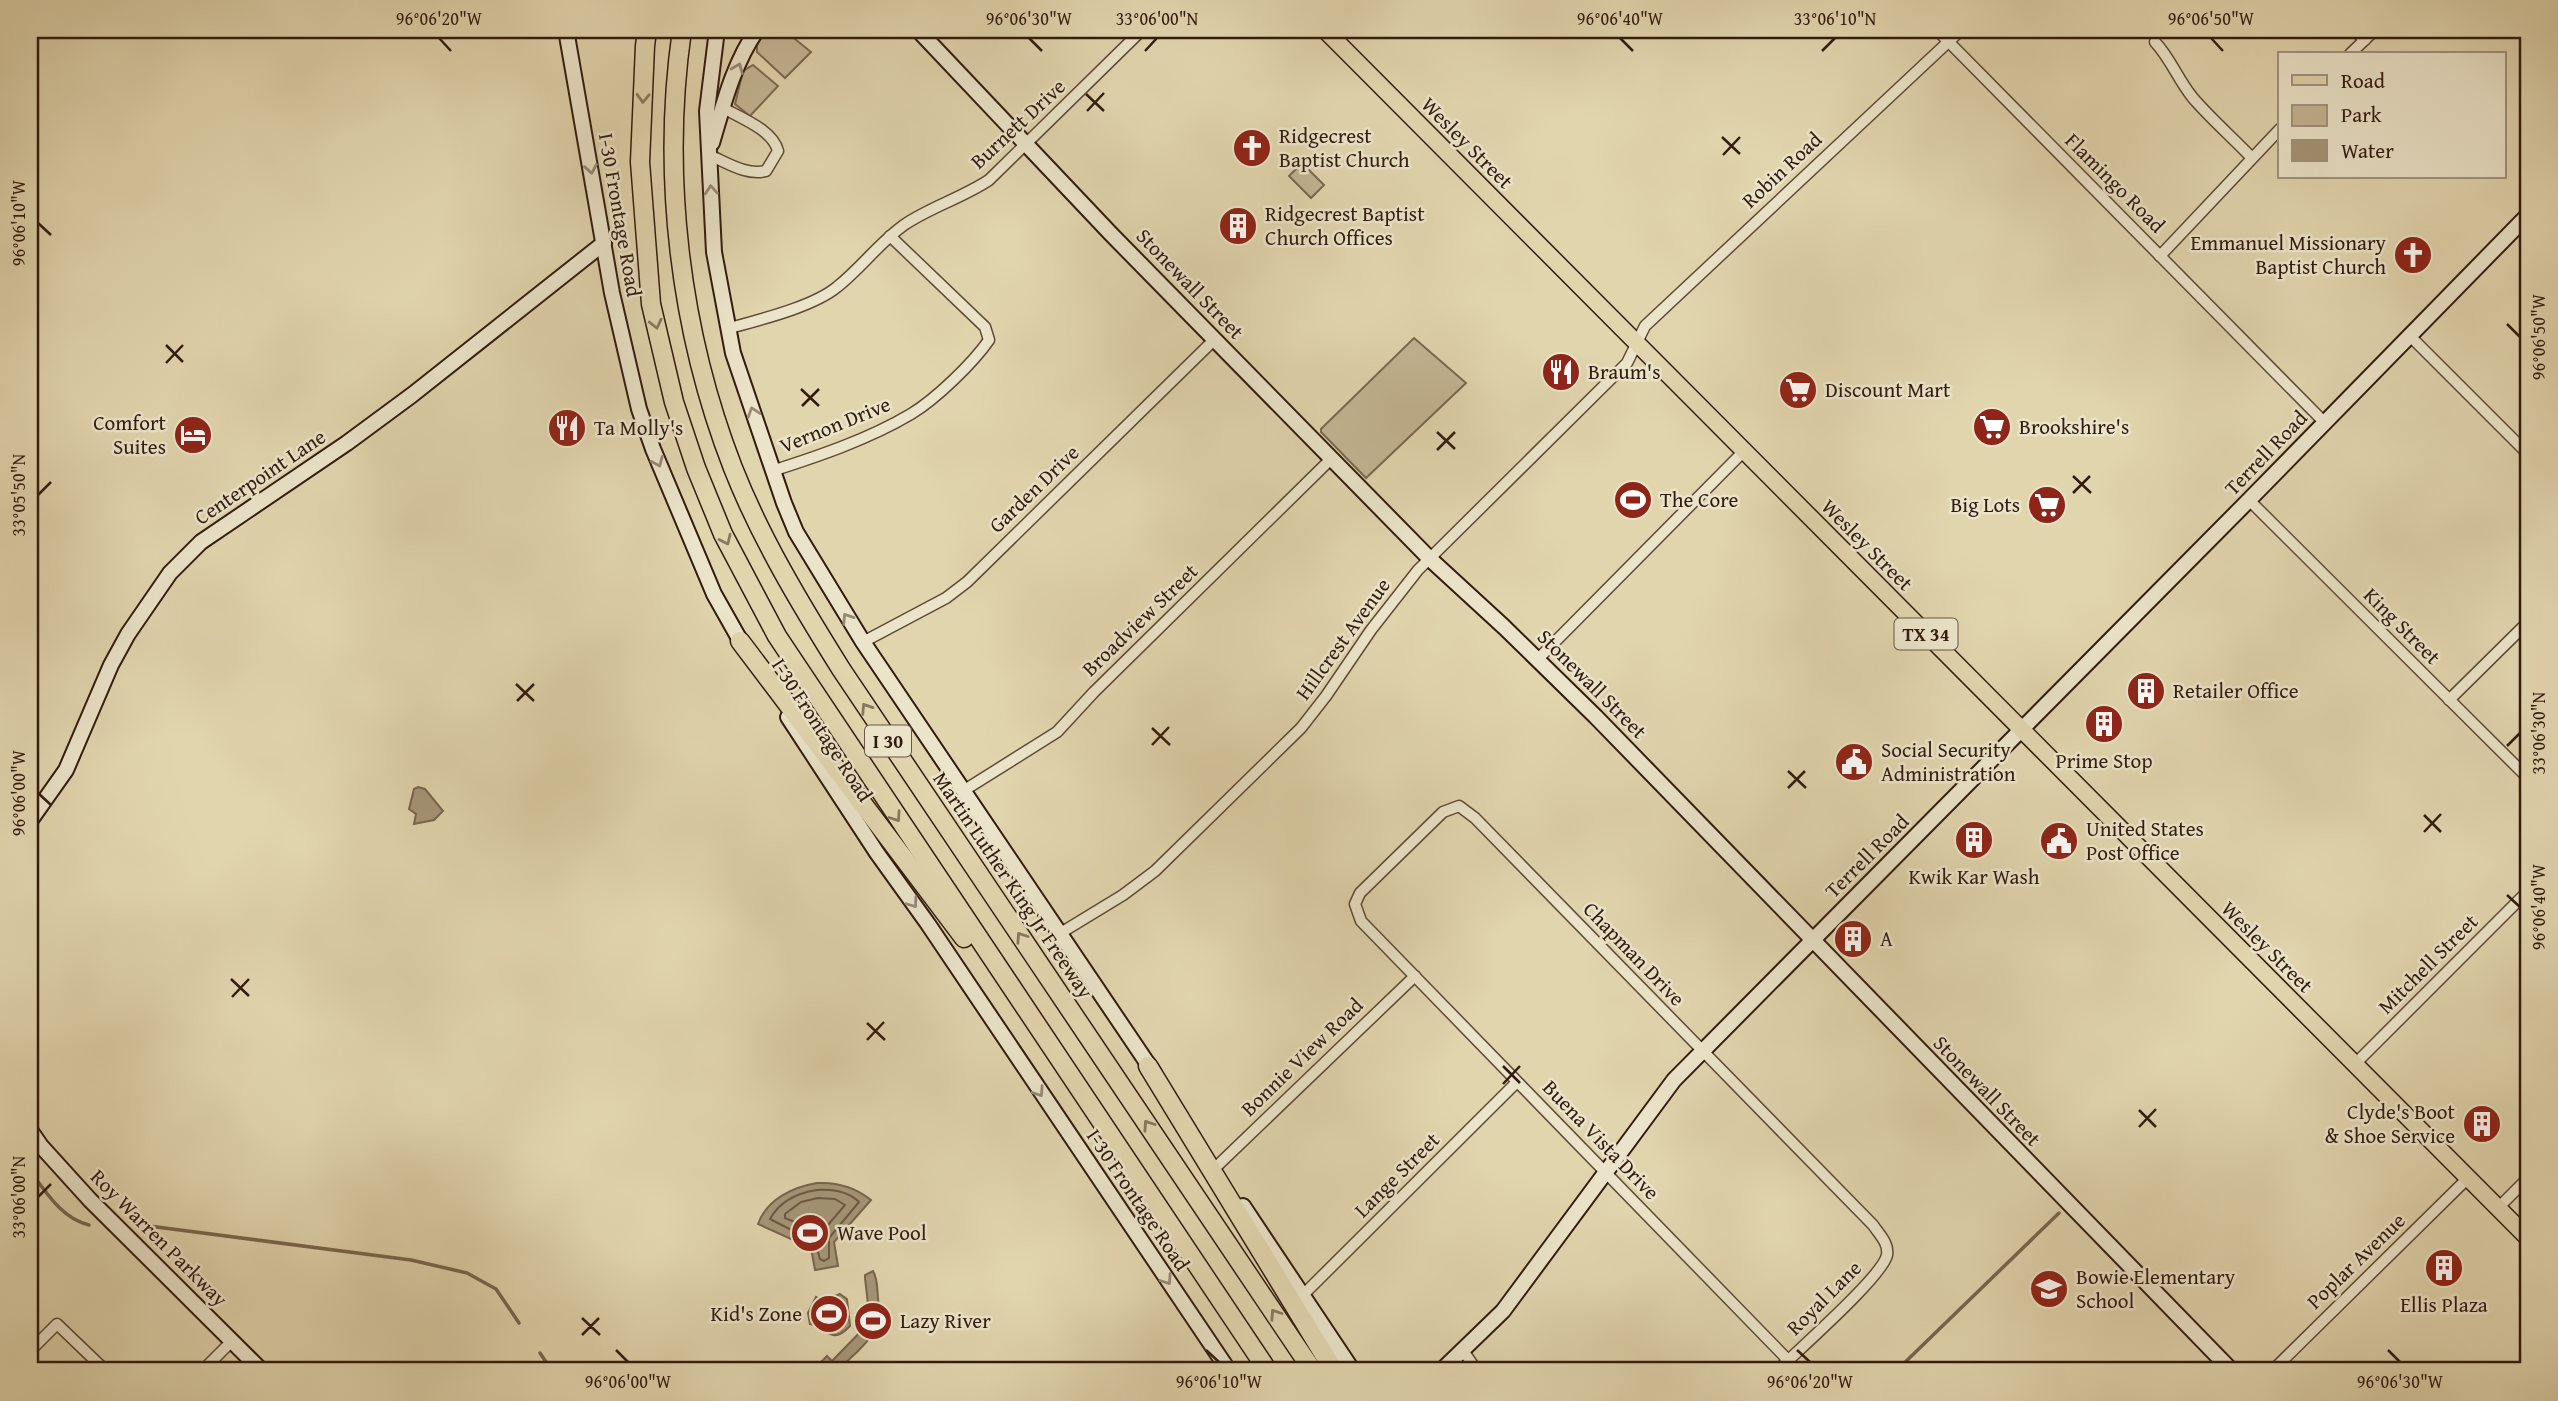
<svg xmlns="http://www.w3.org/2000/svg" width="2558" height="1401" viewBox="0 0 2558 1401" font-family="'Gentium Book Plus',serif">
<style>
.green{fill:#c3b593;stroke:#7a6851;stroke-width:2}
.water{fill:#a59678;stroke:#77654e;stroke-width:2}
.lines{fill:none;stroke-linecap:round;stroke-linejoin:round}
.shore{stroke:#6b5844;stroke-width:2}
.stream{stroke:#77654e;stroke-width:3.5}
.street-casing{stroke:#5d4a37;stroke-width:13}
.secondary-casing{stroke:#311b0f;stroke-width:18}
.primary-casing{stroke:#311b0f;stroke-width:19}
.highway-casing{stroke:#311b0f;stroke-width:21}
.street{stroke:#ece4ca;stroke-width:10}
.secondary{stroke:#ece4ca;stroke-width:14}
.primary{stroke:#e1d5ae;stroke-width:16}
.highway{stroke:#e1d5ae;stroke-width:18}
.oneway{stroke:#988a76}
.oneway2{stroke:#89785e}
.ticks{fill:none;stroke:#311b0f;stroke-width:2.5}
.labels{text-anchor:middle;stroke-width:5;stroke-linejoin:round;paint-order:stroke}
.shield{fill:#ece4ca;stroke:#695747;stroke-width:2}
.shield-label{font-size:19px;font-weight:bold;fill:#311b0f}
.street-label{font-size:21px;fill:#311b0f;stroke:#ece4ca}
.poi-label{font-size:21px;fill:#311b0f;stroke:#ece4ca;text-anchor:start}
.neatline{fill:none;stroke:#311b0f;stroke-width:2.5}
.ticks-label{font-size:18px;text-anchor:middle;fill:#311b0f}
</style>
<rect width="100%" height="100%" fill="#e1d5ae"/>
<filter id="stains"><feTurbulence type="fractalNoise" baseFrequency=".00286" numOctaves="4"/><feColorMatrix values="0 0 0 0 .2 0 0 0 0 .09 0 0 0 0 .02 0 0 0 .5 -.17"/></filter>
<radialGradient id="worn" r=".72"><stop offset=".6" stop-color="#630" stop-opacity="0"/><stop offset="1" stop-color="#630" stop-opacity=".3"/></radialGradient>
<g class="green">
<path d="M765,30H784L811,52L785,78L757,52V45Z"/>
<path d="M753,65L778,86L750,116L735,104L743,71Z"/>
<path d="M1302,163L1324,185L1311,198L1289,176Z"/>
<path d="M1414,338L1466,383L1366,478L1321,432V429Z"/>
</g>
<g class="water">
<path d="M418,787L425,789L443,811L434,820L414,824L416,814L409,809L414,789Z"/>
<path d="M817,1183C837,1182 855,1187 871,1200L834,1242L838,1266L815,1270L811,1248L758,1224C767,1199 793,1187 817,1183Z"/>
<path d="M873,1271C878,1279 877,1289 878,1298C882,1337 862,1346 837,1371H820L825,1366L821,1362L827,1356L832,1361L868,1324L869,1313L865,1278V1275Z"/>
<path d="M840,1294L847,1299L850,1326C830,1347 828,1326 810,1324L808,1313L816,1297L823,1301Z"/>
</g>
<g class="lines">
<g class="shore">
<path d="M817,1190C832,1189 848,1191 859,1202L829,1238V1258L824,1261L820,1259L815,1242L770,1219C780,1201 797,1193 817,1190Z"/>
<path d="M818,1198L835,1199L845,1205L821,1233L785,1218V1214L801,1202Z"/>
<path d="M839,1303L844,1317L841,1326L830,1327L816,1316L818,1308Z"/>
</g>
<g class="stream">
<path d="M30,1171C46,1192 62,1219 89,1225"/>
<path d="M149,1226L411,1260L467,1273L496,1289L519,1323"/>
<path d="M540,1353L552,1371"/>
<path d="M1896,1371L2059,1213"/>
</g>
<defs>
<g id="street">
<path d="M1937,30L2325,423"/>
<path d="M2354,30L2365,40"/>
<path d="M2155,42C2171,59 2178,80 2193,98C2211,119 2233,138 2252,158"/>
<path d="M2350,54L2375,30"/>
<path d="M709,155C726,162 746,176 766,171L778,151C773,130 741,118 723,108"/>
<path d="M2160,256L2280,129"/>
<path d="M727,329C758,320 813,307 837,287C861,268 879,243 904,225C930,207 962,198 989,180L1142,30"/>
<path d="M2410,336L2528,454"/>
<path d="M772,471C819,456 869,439 911,414C936,399 973,363 989,340L985,327L890,236"/>
<path d="M2249,500L2528,778"/>
<path d="M863,642L946,598L967,582L1215,339"/>
<path d="M1537,660L1744,451"/>
<path d="M2449,700L2528,622"/>
<path d="M963,791L1057,732L1094,692L1331,459"/>
<path d="M1059,934L1123,895L1155,871L1301,728L1326,696L1371,630L1418,570L1627,363L1645,326L1961,30"/>
<path d="M2355,1064L2528,891"/>
<path d="M1216,1167L1415,976"/>
<path d="M2498,1208L2528,1178"/>
<path d="M1303,1295L1517,1082"/>
<path d="M1462,1349L1477,1371"/>
<path d="M30,1351L57,1324L106,1371"/>
<path d="M202,1371L232,1341"/>
<path d="M1777,1371C1797,1351 1883,1276 1887,1255C1889,1243 1879,1234 1873,1225L1475,818L1459,806L1443,812L1360,893L1355,904L1361,921L1788,1360"/>
<path d="M2272,1371L2468,1178"/>
</g>
<g id="secondary">
<path d="M566,30L612,293L639,409L653,449L714,594L745,649"/>
<path d="M717,30L707,111L714,252L733,353L784,503L796,532L863,642L1154,1073"/>
<path d="M918,30L1111,234L1430,559L1504,627L1596,717L2232,1371"/>
<path d="M712,143C723,106 734,62 757,30"/>
<path d="M788,717L877,853L928,924L1229,1371"/>
<path d="M30,821L66,770L111,665L128,634L170,573L201,542L347,443L412,395L604,243"/>
<path d="M30,1130L41,1146L90,1200L262,1371"/>
<path d="M1243,1206L1353,1371"/>
<path d="M1441,1371L1503,1311L1674,1080L2249,500L2528,215"/>
</g>
<path id="primary" d="M1325,30L2528,1238"/>
<g id="highway">
<path d="M647,30L645,46L640,162L651,304L674,402L696,468L723,534L777,636L1268,1371"/>
<path d="M682,30C661,175 680,332 733,468C761,539 801,605 841,669L1313,1371"/>
<path d="M740,641L964,938"/>
<path d="M1148,1066L1334,1371"/>
</g>
</defs>
<use href="#street" class="street-casing"/>
<use href="#secondary" class="secondary-casing"/>
<use href="#primary" class="primary-casing"/>
<use href="#highway" class="highway-casing"/>
<use href="#street" class="street"/>
<use href="#secondary" class="secondary"/>
<use href="#primary" class="primary"/>
<use href="#highway" class="highway"/>
</g>
<defs><path id="oneway-chevron" d="M-2-3.5L2.5 0L-2 3.5" fill="none" stroke-width="1.6" stroke-linecap="round" stroke-linejoin="round" transform="scale(1.75)"/></defs>
<g class="oneway">
<use href="#oneway-chevron" transform="translate(738 68) rotate(-68)"/>
<use href="#oneway-chevron" transform="translate(591 169) rotate(80)"/>
<use href="#oneway-chevron" transform="translate(711 190) rotate(-94)"/>
<use href="#oneway-chevron" transform="translate(753 412) rotate(-108)"/>
<use href="#oneway-chevron" transform="translate(658 462) rotate(67)"/>
<use href="#oneway-chevron" transform="translate(847 618) rotate(-123)"/>
<use href="#oneway-chevron" transform="translate(913 903) rotate(54)"/>
<use href="#oneway-chevron" transform="translate(1039 1092) rotate(56)"/>
<use href="#oneway-chevron" transform="translate(1167 1280) rotate(56)"/>
</g>
<g class="oneway2">
<use href="#oneway-chevron" transform="translate(643 98) rotate(92)"/>
<use href="#oneway-chevron" transform="translate(656 324) rotate(77)"/>
<use href="#oneway-chevron" transform="translate(726 540) rotate(65)"/>
<use href="#oneway-chevron" transform="translate(866 708) rotate(-123)"/>
<use href="#oneway-chevron" transform="translate(896 817) rotate(56)"/>
<use href="#oneway-chevron" transform="translate(1021 937) rotate(-124)"/>
<use href="#oneway-chevron" transform="translate(1148 1125) rotate(-124)"/>
<use href="#oneway-chevron" transform="translate(1275 1314) rotate(-124)"/>
</g>
<path class="ticks" d="M439,38L451,51M1029,38L1042,51M1620,38L1633,51M2211,38L2223,51M1145,51L1157,38M1822,51L1835,38M1086,94L1104,111M1087,111L1104,93M1722,137L1740,154M1723,155L1740,137M38,223L51,235M2507,324L2520,337M166,345L183,362M166,363L183,345M801,389L819,406M802,406L819,389M1437,432L1455,449M1437,450L1455,432M2073,476L2091,493M2073,493L2090,476M38,495L51,482M516,684L534,701M517,701L534,684M1152,728L1170,745M1152,745L1169,727M2507,746L2520,733M1788,771L1806,788M1788,788L1805,771M38,793L51,805M2424,815L2441,832M2424,832L2441,814M2507,895L2520,907M231,979L249,996M232,997L249,979M867,1023L885,1040M867,1040L884,1022M1503,1066L1520,1083M1503,1084L1520,1066M2139,1110L2156,1127M2139,1127L2156,1109M38,1197L51,1184M582,1318L600,1335M582,1335L599,1318M616,1350L628,1362M1206,1350L1219,1362M1797,1350L1810,1362M2388,1350L2400,1362"/>
<defs>
<symbol id="church-disc" viewBox="-11 -11 22 22"><circle r="9.5" fill="#8f2418" stroke="#ece4ca"/><path d="M-1.2-6h2.4v3.5h3.3v2.4h-3.3V6h-2.4V-.1h-3.3v-2.4h3.3Z" fill="#fff"/></symbol>
<symbol id="building-disc" viewBox="-11 -11 22 22"><circle r="9.5" fill="#8f2418" stroke="#ece4ca"/><path d="M-4-6H4V6H1V3H-1V6H-4ZM-2.5-4.3h1.7v1.8h-1.7ZM.8-4.3h1.7v1.8H.8ZM-2.5-1h1.7V.8h-1.7ZM.8-1h1.7V.8H.8Z" fill="#fff"/></symbol>
<symbol id="restaurant-disc" viewBox="-11 -11 22 22"><circle r="9.5" fill="#8f2418" stroke="#ece4ca"/><path d="M-5-6h1v4h1v-4h1v4h1v-4h1v5L-1.5 .5V6h-2V.5L-5-1ZM5-6V6H3V1.5H1.5Q1.5-4 5-6Z" fill="#fff"/></symbol>
<symbol id="supermarket-disc" viewBox="-11 -11 22 22"><circle r="9.5" fill="#8f2418" stroke="#ece4ca"/><path d="M-6-5.5h2.5l.6 2H6L4.5 2H-2.5L-4.4-4H-6ZM-1.5 3.2a1.3 1.3 0 1 0 .1 0ZM3 3.2a1.3 1.3 0 1 0 .1 0Z" fill="#fff"/></symbol>
<symbol id="hotel-disc" viewBox="-11 -11 22 22"><circle r="9.5" fill="#8f2418" stroke="#ece4ca"/><path d="M-6-4.5h1.5V1H6V5H4.5V3h-9V5H-6ZM-4 0a1.8 1.8 0 1 1 3.6 0ZM.5 0V-2.5h3Q6-2.5 6 0Z" fill="#fff"/></symbol>
<symbol id="stadium-disc" viewBox="-11 -11 22 22"><circle r="9.5" fill="#8f2418" stroke="#ece4ca"/><path d="M0-5a6.5 5 0 1 0 0 10a6.5 5 0 1 0 0-10ZM-3.5-1.8h7v3.6h-7Z" fill="#fff"/></symbol>
<symbol id="civic-disc" viewBox="-11 -11 22 22"><circle r="9.5" fill="#8f2418" stroke="#ece4ca"/><path d="M-.6-6.5H3V-4.5H.6V-3L4-1V1h2V6H-6V1h2V-1L-.6-3ZM-1.2 2.5V6h2.4V2.5Z" fill="#fff"/></symbol>
<symbol id="school-disc" viewBox="-11 -11 22 22"><circle r="9.5" fill="#8f2418" stroke="#ece4ca"/><path d="M0-5L7-2L0 1L-7-2ZM-4 1L0 2.5L4 1V4Q0 6-4 4Z" fill="#fff"/></symbol>
</defs>
<g fill-rule="evenodd">
<use href="#church-disc" x="1230" y="126" width="44" height="44"/>
<use href="#building-disc" x="1216" y="204" width="44" height="44"/>
<use href="#church-disc" x="2391" y="233" width="44" height="44"/>
<use href="#restaurant-disc" x="1539" y="350" width="44" height="44"/>
<use href="#supermarket-disc" x="1776" y="368" width="44" height="44"/>
<use href="#supermarket-disc" x="1970" y="405" width="44" height="44"/>
<use href="#restaurant-disc" x="545" y="406" width="44" height="44"/>
<use href="#hotel-disc" x="171" y="413" width="44" height="44"/>
<use href="#stadium-disc" x="1611" y="478" width="44" height="44"/>
<use href="#supermarket-disc" x="2025" y="483" width="44" height="44"/>
<use href="#building-disc" x="2124" y="669" width="44" height="44"/>
<use href="#building-disc" x="2082" y="702" width="44" height="44"/>
<use href="#civic-disc" x="1832" y="740" width="44" height="44"/>
<use href="#building-disc" x="1952" y="818" width="44" height="44"/>
<use href="#civic-disc" x="2037" y="819" width="44" height="44"/>
<use href="#building-disc" x="1831" y="917" width="44" height="44"/>
<use href="#building-disc" x="2460" y="1102" width="44" height="44"/>
<use href="#stadium-disc" x="788" y="1211" width="44" height="44"/>
<use href="#building-disc" x="2422" y="1246" width="44" height="44"/>
<use href="#school-disc" x="2027" y="1267" width="44" height="44"/>
<use href="#stadium-disc" x="807" y="1292" width="44" height="44"/>
<use href="#stadium-disc" x="851" y="1299" width="44" height="44"/>
</g>
<g class="labels">
<g class="shield">
<rect x="1894.5" y="618.5" width="63" height="31" rx="5"/>
<rect x="865" y="725.5" width="46" height="31" rx="5"/>
</g>
<g class="shield-label">
<text x="1926" y="641">TX 34</text>
<text x="888" y="748">I 30</text>
</g>
<g class="street-label">
<text transform="translate(1018 124) rotate(-43)" y="7">Burnett Drive</text>
<text transform="translate(1467 143) rotate(45)" y="7">Wesley Street</text>
<text transform="translate(1782 170) rotate(-43)" y="7">Robin Road</text>
<text transform="translate(2115 183) rotate(45)" y="7">Flamingo Road</text>
<text transform="translate(620 215) rotate(80)" y="7">I-30 Frontage Road</text>
<text transform="translate(1190 284) rotate(46)" y="7">Stonewall Street</text>
<text transform="translate(835 425) rotate(-22)" y="7">Vernon Drive</text>
<text transform="translate(2266 453) rotate(-46)" y="7">Terrell Road</text>
<text transform="translate(260 477) rotate(-34)" y="7">Centerpoint Lane</text>
<text transform="translate(1034 489) rotate(-44)" y="7">Garden Drive</text>
<text transform="translate(1867 545) rotate(45)" y="7">Wesley Street</text>
<text transform="translate(1140 620) rotate(-44)" y="7">Broadview Street</text>
<text transform="translate(2402 626) rotate(45)" y="7">King Street</text>
<text transform="translate(1343 639) rotate(-54)" y="7">Hillcrest Avenue</text>
<text transform="translate(1592 684) rotate(45)" y="7">Stonewall Street</text>
<text transform="translate(822 730) rotate(57)" y="7">I-30 Frontage Road</text>
<text transform="translate(1867 856) rotate(-45)" y="7">Terrell Road</text>
<text transform="translate(1013 885) rotate(56)" y="7">Martin Luther King Jr Freeway</text>
<text transform="translate(2267 947) rotate(45)" y="7">Wesley Street</text>
<text transform="translate(1634 954) rotate(46)" y="7">Chapman Drive</text>
<text transform="translate(2428 964) rotate(-45)" y="7">Mitchell Street</text>
<text transform="translate(1302 1057) rotate(-44)" y="7">Bonnie View Road</text>
<text transform="translate(1987 1091) rotate(46)" y="7">Stonewall Street</text>
<text transform="translate(1601 1140) rotate(46)" y="7">Buena Vista Drive</text>
<text transform="translate(1397 1175) rotate(-45)" y="7">Lange Street</text>
<text transform="translate(1138 1200) rotate(56)" y="7">I-30 Frontage Road</text>
<text transform="translate(159 1238) rotate(45)" y="7">Roy Warren Parkway</text>
<text transform="translate(2356 1261) rotate(-44)" y="7">Poplar Avenue</text>
<text transform="translate(1824 1298) rotate(-45)" y="7">Royal Lane</text>
</g>
<g class="poi-label">
<text x="1279" y="143">Ridgecrest<tspan x="1279" dy="24">Baptist Church</tspan></text>
<text x="1265" y="221">Ridgecrest Baptist<tspan x="1265" dy="24">Church Offices</tspan></text>
<text x="2386" y="250" text-anchor="end">Emmanuel Missionary<tspan x="2386" dy="24">Baptist Church</tspan></text>
<text x="1588" y="379">Braum's</text>
<text x="1825" y="397">Discount Mart</text>
<text x="166" y="430" text-anchor="end">Comfort<tspan x="166" dy="24">Suites</tspan></text>
<text x="2019" y="434">Brookshire's</text>
<text x="594" y="435">Ta Molly's</text>
<text x="1660" y="507">The Core</text>
<text x="2020" y="512" text-anchor="end">Big Lots</text>
<text x="2173" y="698">Retailer Office</text>
<text x="1881" y="757">Social Security<tspan x="1881" dy="24">Administration</tspan></text>
<text x="2104" y="768" text-anchor="middle">Prime Stop</text>
<text x="2086" y="836">United States<tspan x="2086" dy="24">Post Office</tspan></text>
<text x="1974" y="884" text-anchor="middle">Kwik Kar Wash</text>
<text x="1880" y="946">A</text>
<text x="2455" y="1119" text-anchor="end">Clyde's Boot<tspan x="2455" dy="24">&amp; Shoe Service</tspan></text>
<text x="837" y="1240">Wave Pool</text>
<text x="2076" y="1284">Bowie Elementary<tspan x="2076" dy="24">School</tspan></text>
<text x="2444" y="1312" text-anchor="middle">Ellis Plaza</text>
<text x="802" y="1321" text-anchor="end">Kid's Zone</text>
<text x="900" y="1328">Lazy River</text>
</g>
</g>
<rect width="2558" height="1401" fill="none" stroke="#e1d5ae" stroke-width="77"/>
<rect x="2278" y="52" width="228" height="126" fill="#ece4ca" stroke="#a1947f" stroke-width="2"/>
<rect x="2292" y="75" width="35" height="10" fill="#e1d5ae" stroke="#a1947f" stroke-width="2"/>
<text x="2341" y="88" font-size="21" fill="#311b0f">Road</text>
<rect x="2292" y="105" width="35" height="21" fill="#c3b593" stroke="#a1947f" stroke-width="2"/>
<text x="2341" y="122" font-size="21" fill="#311b0f">Park</text>
<rect x="2292" y="140" width="35" height="21" fill="#a59678" stroke="#a1947f" stroke-width="2"/>
<text x="2341" y="158" font-size="21" fill="#311b0f">Water</text>
<rect x="38" y="38" width="2482" height="1324" class="neatline"/>
<g class="ticks-label">
<text x="439" y="25">96°06'20"W</text>
<text x="1029" y="25">96°06'30"W</text>
<text x="1157" y="25">33°06'00"N</text>
<text x="1620" y="25">96°06'40"W</text>
<text x="1835" y="25">33°06'10"N</text>
<text x="2211" y="25">96°06'50"W</text>
<text transform="translate(19 223) rotate(-90)" y="6">96°06'10"W</text>
<text transform="translate(2539 337) rotate(-90)" y="6">96°06'50"W</text>
<text transform="translate(19 495) rotate(-90)" y="6">33°05'50"N</text>
<text transform="translate(2539 733) rotate(-90)" y="6">33°06'30"N</text>
<text transform="translate(19 793) rotate(-90)" y="6">96°06'00"W</text>
<text transform="translate(2539 907) rotate(-90)" y="6">96°06'40"W</text>
<text transform="translate(19 1197) rotate(-90)" y="6">33°06'00"N</text>
<text x="628" y="1388">96°06'00"W</text>
<text x="1219" y="1388">96°06'10"W</text>
<text x="1810" y="1388">96°06'20"W</text>
<text x="2400" y="1388">96°06'30"W</text>
</g>
<rect width="100%" height="100%" filter="url(#stains)"/>
<rect width="100%" height="100%" fill="url(#worn)"/>
</svg>
